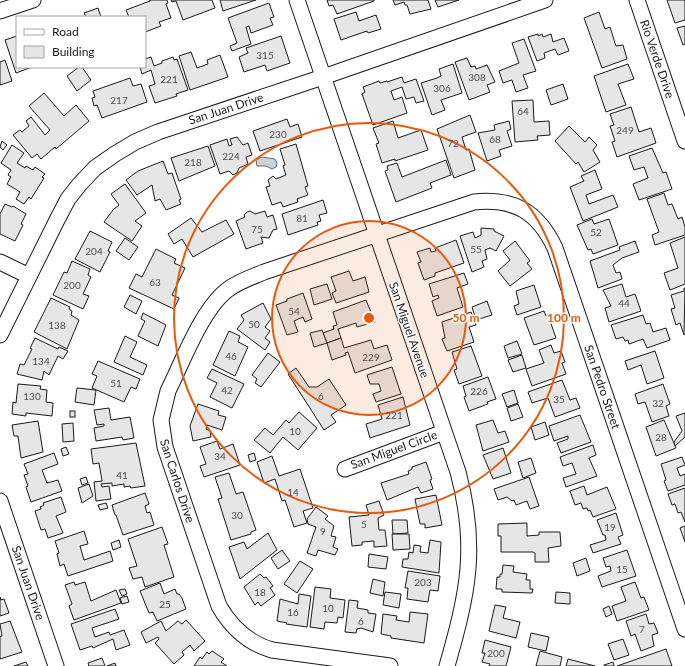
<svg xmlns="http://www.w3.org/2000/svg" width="685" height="666" viewBox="0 0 685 666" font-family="Lato,sans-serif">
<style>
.water{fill:#c6d2dc;stroke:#6a6a6a}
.building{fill:#e6e6e6;stroke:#1a1a1a}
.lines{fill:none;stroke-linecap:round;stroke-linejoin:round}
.minor-casing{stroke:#1a1a1a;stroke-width:17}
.minor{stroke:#fff;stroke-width:15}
.ring{fill:none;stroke:#e8590c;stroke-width:2}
.labels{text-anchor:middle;stroke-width:3;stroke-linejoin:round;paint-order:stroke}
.number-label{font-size:10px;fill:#4d4d4d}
.street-label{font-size:12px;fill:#1a1a1a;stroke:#fff}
.centre{fill:#e8590c;stroke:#fff;stroke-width:2}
.ring-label{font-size:12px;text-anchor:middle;font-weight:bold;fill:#e8590c;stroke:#fff;stroke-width:3;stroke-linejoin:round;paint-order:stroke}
</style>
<rect width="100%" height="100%" fill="#fff"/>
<path class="water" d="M262,157L275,159L277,163L276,167L272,169L266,166H257L256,160Z"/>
<g class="building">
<path d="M150,0H167L168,3L166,4L171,18L159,22L161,26L145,32V17H129L126,10L150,1Z"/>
<path d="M171,0H212L215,8L183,20L176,1L172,2Z"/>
<path d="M220,0H256L223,11Z"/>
<path d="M327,0H374V1L337,14L333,5L329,6Z"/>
<path d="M393,0H428L431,9L410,14L407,5H405L404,2L395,5Z"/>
<path d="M435,0H459L438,7Z"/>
<path d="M667,0H685V20L675,23Z"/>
<path d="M269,3L274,17L270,18L273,25L251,33L249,26L246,27L251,44L232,51L230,46L237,43L228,18Z"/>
<path d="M98,8L101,17H86L84,13Z"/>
<path d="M356,12L359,21L376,15L381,29L368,33L367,31L341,40L334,19Z"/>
<path d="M599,12L605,29L610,27L616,46L623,45L627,59L602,68L584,18Z"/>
<path d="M685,26V44L683,45L677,28Z"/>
<path d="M538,34V36L542,34L543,37L551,34L553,42L564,38L569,51L558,55L555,49L544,53L545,58L537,61L528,37Z"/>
<path d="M17,36V67H32L16,73L5,40Z"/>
<path d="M281,36L290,63L267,71L265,65L244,72L239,57L248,53L246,48Z"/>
<path d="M524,39L536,71L523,75L528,88L516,92L512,80L503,83L499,71L519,63L512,43Z"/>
<path d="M191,52L197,68L208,64L207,60L220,55L228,77L190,90L179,56Z"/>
<path d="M151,57L154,66L162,63V61L173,57L174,60L177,59L188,90L176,94L177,96L155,103L149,86L155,84L151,70L142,74L140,67H145V59Z"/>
<path d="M467,58L471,67L475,66L476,69L487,65L495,82L487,85L490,92L469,100L455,62Z"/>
<path d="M5,60L12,81L0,85V62Z"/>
<path d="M453,64L462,93L441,100L445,110L432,115L421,83L437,78L441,76L439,69Z"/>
<path d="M628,64L634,79L618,84L626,105L606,112L594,76Z"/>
<path d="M79,67H82L91,80L77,91L67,76Z"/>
<path d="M402,77L404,83L416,79L424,101L416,103L414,97L406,99L402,87L391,91L394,100L402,97L407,113L373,125L362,94L365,92L363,87L379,81L380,83L387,81V82Z"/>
<path d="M130,78L133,86L141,84L147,102L102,118L97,105L94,106L92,98L95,97L93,91Z"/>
<path d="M563,84L568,99L551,105L546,90Z"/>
<path d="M44,93L64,116L76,105L89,121L56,149L55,147L41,159L37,154L32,158L13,135L20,130L22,132L29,126L26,121L31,117L45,135L50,130L29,106Z"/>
<path d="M533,100L534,122L549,121L550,135L537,136L538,140L515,142L512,101Z"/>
<path d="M631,107L639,132L651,128L656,143L617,157L612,142L615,141L610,126L614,125L610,114Z"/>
<path d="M470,115L476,132L462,137L466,150L469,149L475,170L454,178L437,129Z"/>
<path d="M287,119L290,127L298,124L302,137L260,151L253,131Z"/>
<path d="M393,121L398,138L421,130L428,150L395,161V159L382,163L376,144L379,143L373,128Z"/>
<path d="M509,121L511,129L507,131L512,146L499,150L501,156L487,161L478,133L495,130L494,125Z"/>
<path d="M569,126L585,142L589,137L597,145L593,150L600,162L584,172L578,162L576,164L555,141Z"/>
<path d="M237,137L243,145L248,143L252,155L246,157L248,164L239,168L237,173L233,175L229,171L220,174L210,145L227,139L229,146L232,145L230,139Z"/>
<path d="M2,141L7,145L3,150L0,147Z"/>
<path d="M296,144L308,186L305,187L308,195L297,199L298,202L283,207L281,202L272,205L266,187L270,186L268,180L273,176L276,179L286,175L283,166L285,165L280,149Z"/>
<path d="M12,145L24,153L17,163L25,168L26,166L33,170L35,167L45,174L42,177L44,178L31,199L29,197L24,204L16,199L20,192L7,184L11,177L8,175L11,170L1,163Z"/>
<path d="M208,146L215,166L179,181L171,158Z"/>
<path d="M652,148L663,173L666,172L672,189L639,200L633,184L648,178L644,167L634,170L629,156Z"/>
<path d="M446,160L451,175L430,183L432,188L396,202L385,171L388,170L387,166L397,163L402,177Z"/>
<path d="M163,161L168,174L172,173L181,199L179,200L181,204L166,210L160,199L155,201L152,185L137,195L126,180L138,171Z"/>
<path d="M595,170L602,189L586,195L589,204L613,195L618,207L583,221L570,187L584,181L581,176Z"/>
<path d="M125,184L146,213L135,221L142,226L132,241L104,222L113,210L119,205L111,194Z"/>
<path d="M664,193L668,205L672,204L678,219L682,217L685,227V235L655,245L652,235L659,232L647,199Z"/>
<path d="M323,200L327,213L319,215L321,221L317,222L318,225L288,235L282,214Z"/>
<path d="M5,204L12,207L13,206L26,214L21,224L23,225L15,241L0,234V214Z"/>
<path d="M250,211L255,214L265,211L267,217L273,215L277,229L273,230L269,238L261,237L263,243L246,249L236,221L245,217L244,215L247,212Z"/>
<path d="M191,218L202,232L226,220L234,234L193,257L182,239L174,244L168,234Z"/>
<path d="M592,219L594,224L609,219L618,245L593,254L591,249L588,250L577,225Z"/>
<path d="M481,228L494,229V231L504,236L496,251L490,248L485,250L487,259L482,261L484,267L472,272L460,236L473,232L475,238L481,235Z"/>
<path d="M90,231L112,242L108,251L110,252L100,272L75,259Z"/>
<path d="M685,237V284L670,290L664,273L678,268L670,243Z"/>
<path d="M125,238L138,247L129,260L116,251Z"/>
<path d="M456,240L464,263L435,273V276L424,280L418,263L421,262L417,252L430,248L431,252L436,251L435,248Z"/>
<path d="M515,241L530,261L527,263L532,269L510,286L498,271L510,260L503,251Z"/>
<path d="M635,241L639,252L622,258L613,265L616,273L620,272L622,279L598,288L590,261L620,250L619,247Z"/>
<path d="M156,249L176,259L174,263L185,268L172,295L179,298L174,309L129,288L136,274L142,277Z"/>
<path d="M72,261L90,269L88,275L91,277L83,294L89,296L83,309L53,295L64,272L67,273Z"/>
<path d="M349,271L353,281L365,277L369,292L336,303L332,293L336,291L331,277Z"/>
<path d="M464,273L468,284L457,288L463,307L437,316L432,301L439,298L438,295L433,297L429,284Z"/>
<path d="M327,284L332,299L314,305L310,289Z"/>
<path d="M622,284L626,297L635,294L641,311L609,322L605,308L611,306L603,290Z"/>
<path d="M534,285L541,307L517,315L514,306L519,304L516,291Z"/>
<path d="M684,288H685L684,335L680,323L676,325L671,309L675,308L671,295L684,291Z"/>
<path d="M303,293L312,319L305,322L303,317L294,321L298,332L287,335L276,305L287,301V299Z"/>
<path d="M130,295L142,301L136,314L124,307Z"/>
<path d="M51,298L70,307L69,309L72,311L71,315L79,320L67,349L34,332Z"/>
<path d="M366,300L375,322L357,327L356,323L338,329L341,338L327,343L323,333L334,329L333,326L337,325L333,312Z"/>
<path d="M487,301L492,315L476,320L472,307Z"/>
<path d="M263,303L271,319L265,327L270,331L265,338L270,342L265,350L237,329L244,320L241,315Z"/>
<path d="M544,311L546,316L548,315L556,338L534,345L524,318Z"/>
<path d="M471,312L476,325L469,327L474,342L447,351L442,339L445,338L442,322Z"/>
<path d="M143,313L166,325L158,346L138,336L145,321L141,319Z"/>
<path d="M643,315L646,324L650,323L653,332L666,328L670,340L647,348L643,339L629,344L628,340L625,341L623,337L616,339L611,325Z"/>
<path d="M322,330L327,343L314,347L310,333Z"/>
<path d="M229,331L240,336L238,342L248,347L235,376L213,365Z"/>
<path d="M125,336L137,342L130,357L147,365L143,375L114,362Z"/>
<path d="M35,338L58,349L59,347L68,351L63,359L58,356L49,375L44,371L42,380L17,374L20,364L24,365L32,349L30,348Z"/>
<path d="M341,338L344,348L371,340L374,349L387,345L392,360L355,373L348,352L345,353L346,355L332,360L327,343Z"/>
<path d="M517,341L522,354L508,358L504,346Z"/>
<path d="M551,345L554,353L561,351L565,362L562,363L566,374L532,386L526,369L544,363L539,350Z"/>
<path d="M471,346L482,376L459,384L454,370L457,369L452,352Z"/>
<path d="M655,351L664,378L647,384L641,365L628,370L625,361Z"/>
<path d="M268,353L280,362L261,387L255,383L257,379L252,375Z"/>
<path d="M522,355L526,368L513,372L508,360Z"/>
<path d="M98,361L140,379L136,389L131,387L124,402L92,388L97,376L92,374Z"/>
<path d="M392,367L401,394L376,402L373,394L381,391L379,384H370L367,375Z"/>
<path d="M296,368L309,387H317L329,379L346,405L331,415L336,422L324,430L288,374Z"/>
<path d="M212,369L244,384L232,408L210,397L217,383L207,378Z"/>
<path d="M488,377L496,399L487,402L488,404L469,411L464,397L466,396L463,386Z"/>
<path d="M562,380L570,400L576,398L580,408L555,417L548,398L532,403L528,392Z"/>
<path d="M18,384L41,386L40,389L47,390L46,402L53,403L52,416L26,413V416L12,414L13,402L16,403Z"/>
<path d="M663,384L670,404L666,406L669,416L652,422L645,402L638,404L635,394Z"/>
<path d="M77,388L96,390L94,405L75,402Z"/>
<path d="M514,390L518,403L507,407L502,394Z"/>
<path d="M403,397L410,425L370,438L366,424L382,419L378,405Z"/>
<path d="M198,404L219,411L218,415L226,417L222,430L207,425L206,429L210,431L211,437L193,441L190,426Z"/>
<path d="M518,404L523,417L511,421L507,408Z"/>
<path d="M109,408L111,420L130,417L134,438L123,440L122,437L96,441L94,428L104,426V424L97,425L94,410Z"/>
<rect x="70" y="411" width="5" height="6"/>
<path d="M299,412L317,428L298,450L283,437L270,453L254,440L265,428L273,435L286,420L289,423Z"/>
<path d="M685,413V437L675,446L674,442L682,431L676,416Z"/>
<path d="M580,415L591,442L561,453L557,443L568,439V436L554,441L549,426Z"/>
<path d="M493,420L498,433L505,431L509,442L483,451L476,425Z"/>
<path d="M664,420L676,448L656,456L646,427Z"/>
<path d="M38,421L43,452L21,458L18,436H14L12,425Z"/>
<path d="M545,422L549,435L535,440L531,427Z"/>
<path d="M73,423L74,441L63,442L62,424Z"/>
<path d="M217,441L220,449L233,444L240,465L204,477L200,466L206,464L200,447Z"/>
<path d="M136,443L145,486L131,488L130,486L124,487V484L112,486V483L101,484L102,487L109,486L111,499L96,501L94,482L102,481L99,463L93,464L91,449Z"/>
<path d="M593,445L596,455L589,458L597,476L566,487L563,478L576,474L572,463L563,466L560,457Z"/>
<path d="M66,447L69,454L63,456L61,449Z"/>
<path d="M503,448L511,473L493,479L483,455Z"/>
<path d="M54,453L58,464L42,470L47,483L58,480L62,491L31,502L26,487L28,486L24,475L28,474L24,464Z"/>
<path d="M254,453L256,460L250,462L248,455Z"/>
<path d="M272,456L279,476L300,469L313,508L303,511L307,523L294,527L285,500L282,501L275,479L264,483L257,462Z"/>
<path d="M682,457L685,465L677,468L680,476L685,474V485L668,491L664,481L666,480L661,464Z"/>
<path d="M531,458L536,473L523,478L518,462Z"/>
<path d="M426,462L432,479L430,480L433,489L421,493L418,487L387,500L381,483L409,474L408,471L412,469V467Z"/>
<path d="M229,473L236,494L243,492L256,530L251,532V534L231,540L218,499L222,498L215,477Z"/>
<path d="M86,477L88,483L82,485L80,479Z"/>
<path d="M529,477L539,506L530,509L527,501L516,505L514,500L512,501L507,497L498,500L494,489Z"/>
<path d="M89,484L93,496L82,503L78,488Z"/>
<path d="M584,486L587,495L607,487L616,509L593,517L590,510L588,511L587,508L583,509L581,503L575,505L570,491Z"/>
<path d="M685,488V522L681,512L678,513L675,504L672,505L668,494Z"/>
<path d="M145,493L149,504L145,506L147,513L150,512L154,525L123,535L116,515H115L112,505Z"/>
<path d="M436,495L442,525L425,528V524H420L415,499Z"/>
<path d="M61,497L66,512L56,516L63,533L48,538L45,529L41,530L35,511L41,509L40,507L44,505L43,503Z"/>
<path d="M379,501L384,515L378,518L379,530H385L387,546L374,547V541L362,542V545L352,546L349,517L369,515L366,505Z"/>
<path d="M106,503L108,508L100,510L98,505Z"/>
<path d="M316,507L328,516L325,519L334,526L331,536L336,537L333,547L338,549L335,555L318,550L316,556L307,553L316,527L308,524L307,519Z"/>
<path d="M616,513L623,535L618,537L621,544L593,553L590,545L606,540L605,535H603L597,520Z"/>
<path d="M392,520H407L408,533L393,534Z"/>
<path d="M527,523V536L539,535V532H560L561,546L548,548L549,562H535V553L533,552H501V536H498V524Z"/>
<path d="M685,526V542L680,528Z"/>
<path d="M162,527L168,544L164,545L174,577L145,587L142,577L133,579L129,568L137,566L128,539Z"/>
<path d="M84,531L88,544L80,546L84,560L110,551L113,561L68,576L64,564L60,566L57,554L59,553L55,541Z"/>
<path d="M268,533L277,550L240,579L229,547L244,542L247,549Z"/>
<path d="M392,534H409L410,549L393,550Z"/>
<path d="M119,540L121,547L113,550L111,543Z"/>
<path d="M430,540L441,542L439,573L402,567L403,559H408L409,552L413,553L414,545L421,546L420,552L428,553Z"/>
<path d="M282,550L290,561L278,569L271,558Z"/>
<path d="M627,550L636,576L602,587L598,576L611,571L610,566L606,567L603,558Z"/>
<path d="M369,554L388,557L386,569L368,567Z"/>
<path d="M586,558L590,571L577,576L573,563Z"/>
<path d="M300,561L313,569L297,593L284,584Z"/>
<path d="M503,565L514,566L513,572L527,574L526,580H530V589H533L532,593L502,592V589H496L497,577H500V574H502Z"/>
<path d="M408,571L440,576L438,591L430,590L428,602L407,599L408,588H405Z"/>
<path d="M260,574L264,578L266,577L273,586L270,588L275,595L261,606L258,602L255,605L244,587Z"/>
<path d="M373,579L385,582L383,596L370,593Z"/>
<path d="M74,582L75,585L85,582L91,601L116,590L121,603L74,620L69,606L72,604L65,585Z"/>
<path d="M635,582L641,598L644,597L649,610L617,621L612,606L626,601L621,587Z"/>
<path d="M160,583L164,594L175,589L177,594H179L182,598L186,609L157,621L153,612L149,613L140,591Z"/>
<path d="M315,587L331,589L330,598L345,600L343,618L338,617L337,623L325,622L324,629L310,627Z"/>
<path d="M125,589L127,594L122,596L119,590Z"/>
<path d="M385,592L401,594L399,608L383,605Z"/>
<path d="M556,592L570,593V604L555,603Z"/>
<path d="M299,594L311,596L307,627L286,624L287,623L277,621L280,599L298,604Z"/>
<path d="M127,596L129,602L122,604L120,598Z"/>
<path d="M0,597L1,600L4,599L9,613L0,616Z"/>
<path d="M349,600L358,601L357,608L368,610V613L376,614L373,632L361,628L357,629L356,633L345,632Z"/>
<path d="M495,605L506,607L503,618L520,622L516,638L489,631Z"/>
<path d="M609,606L612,614L606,617L603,609Z"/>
<path d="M115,609L119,619L92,628L95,637L109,632L110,635L124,630L130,645L116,650L113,639L93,648L92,646L80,650L71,624Z"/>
<path d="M410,612L428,614L424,643L391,638V636L381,634L383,614L397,616L396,620L409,622Z"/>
<path d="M646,614L649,624L654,623L658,633L652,635L654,646L641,651L635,634L631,636L626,621Z"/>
<path d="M186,620L205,641L194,651L190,645L182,652L184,655L174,664L155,643L159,639L158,637L146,643L141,632L161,621L166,631L178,621L182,624Z"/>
<path d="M10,621L22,652L0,659V637L2,636L0,624Z"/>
<path d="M531,633L549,637L546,651L528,647Z"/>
<path d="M623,639L629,655L614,660L608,644Z"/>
<path d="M485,640L511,647L506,666H489L490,664L482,662L485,653H482Z"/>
<path d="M666,649L672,666H617Z"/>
<path d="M212,651L224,659L221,662L227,666H194L200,657L202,659L207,652L209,654Z"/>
<path d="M540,651L562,657L560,666H536Z"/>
<path d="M102,658L105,666H89L88,663Z"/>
<path d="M568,659L595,666H566Z"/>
<path d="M26,662L28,666H14Z"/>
<path d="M613,662L614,666H604V665Z"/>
<path d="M115,663L116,666H107Z"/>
</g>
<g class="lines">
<defs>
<g id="minor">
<path d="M297,0L458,472C478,547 468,593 447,666"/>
<path d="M637,0L685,141"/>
<path d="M0,11L33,0"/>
<path d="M0,262L29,276"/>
<path d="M0,335L57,220L68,199L79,185L95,168L115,154L135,142L158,132L323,77L545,0"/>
<path d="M345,469L444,432"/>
<path d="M0,501L56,666"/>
<path d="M390,666L272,650C248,643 231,627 219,606L165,447L161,420L168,391C183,361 203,306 230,288C240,281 252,277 264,272L474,202C515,198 538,212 555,248L685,629"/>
</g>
</defs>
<use href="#minor" class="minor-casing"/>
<use href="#minor" class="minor"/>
</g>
<circle cx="369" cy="318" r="97" fill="#e8590c" fill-opacity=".12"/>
<g class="ring">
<circle cx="369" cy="318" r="97"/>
<circle cx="369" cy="318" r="195"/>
</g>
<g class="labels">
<g class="number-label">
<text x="265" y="59">315</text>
<text x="477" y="81">308</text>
<text x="169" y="83">221</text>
<text x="442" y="92">306</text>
<text x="119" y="104">217</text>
<text x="523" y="115">64</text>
<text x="625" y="134">249</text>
<text x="278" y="138">230</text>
<text x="495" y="143">68</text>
<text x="453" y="147">72</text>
<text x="231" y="160">224</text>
<text x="193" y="166">218</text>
<text x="302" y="222">81</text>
<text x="257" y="233">75</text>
<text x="596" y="236">52</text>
<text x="476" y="253">55</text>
<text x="94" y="255">204</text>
<text x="155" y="286">63</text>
<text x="72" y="289">200</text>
<text x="624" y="307">44</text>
<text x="294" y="315">54</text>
<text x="254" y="328">50</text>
<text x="57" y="329">138</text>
<text x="231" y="360">46</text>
<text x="371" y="361">229</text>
<text x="41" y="365">134</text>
<text x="116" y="387">51</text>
<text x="227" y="394">42</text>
<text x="479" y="395">226</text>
<text x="32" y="400">130</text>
<text x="321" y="400">6</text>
<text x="559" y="403">35</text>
<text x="658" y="407">32</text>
<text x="394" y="419">221</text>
<text x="295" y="435">10</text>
<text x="661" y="441">28</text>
<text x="220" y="460">34</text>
<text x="122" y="479">41</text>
<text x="293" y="496">14</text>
<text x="237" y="519">30</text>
<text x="364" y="528">5</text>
<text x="610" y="531">19</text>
<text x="323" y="535">9</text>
<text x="622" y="573">15</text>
<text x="423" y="586">203</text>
<text x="260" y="596">18</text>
<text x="165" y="608">25</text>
<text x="328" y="612">10</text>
<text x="293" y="616">16</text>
<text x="361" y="625">6</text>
<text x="642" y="633">7</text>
<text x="496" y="657">200</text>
</g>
<g class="street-label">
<text transform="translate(657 59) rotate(71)" y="4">Rio Verde Drive</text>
<text transform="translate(226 109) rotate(-18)" y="4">San Juan Drive</text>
<text transform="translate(409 330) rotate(71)" y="4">San Miguel Avenue</text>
<text transform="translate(602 387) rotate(71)" y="4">San Pedro Street</text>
<text transform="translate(394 450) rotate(-20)" y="4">San Miguel Circle</text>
<text transform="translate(177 481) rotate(72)" y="4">San Carlos Drive</text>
<text transform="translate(28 583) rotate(71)" y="4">San Juan Drive</text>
</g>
</g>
<circle cx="369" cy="318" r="6" class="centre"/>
<g class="ring-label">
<text x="466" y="322">50 m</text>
<text x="564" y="322">100 m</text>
</g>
<rect x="16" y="16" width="130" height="52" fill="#ffffff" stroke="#a3a3a3"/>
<rect x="24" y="29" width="20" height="6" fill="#ffffff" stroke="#a3a3a3"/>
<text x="52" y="36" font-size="12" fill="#1a1a1a">Road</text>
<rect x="24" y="46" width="20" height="12" fill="#e6e6e6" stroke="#a3a3a3"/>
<text x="52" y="56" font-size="12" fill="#1a1a1a">Building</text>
</svg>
